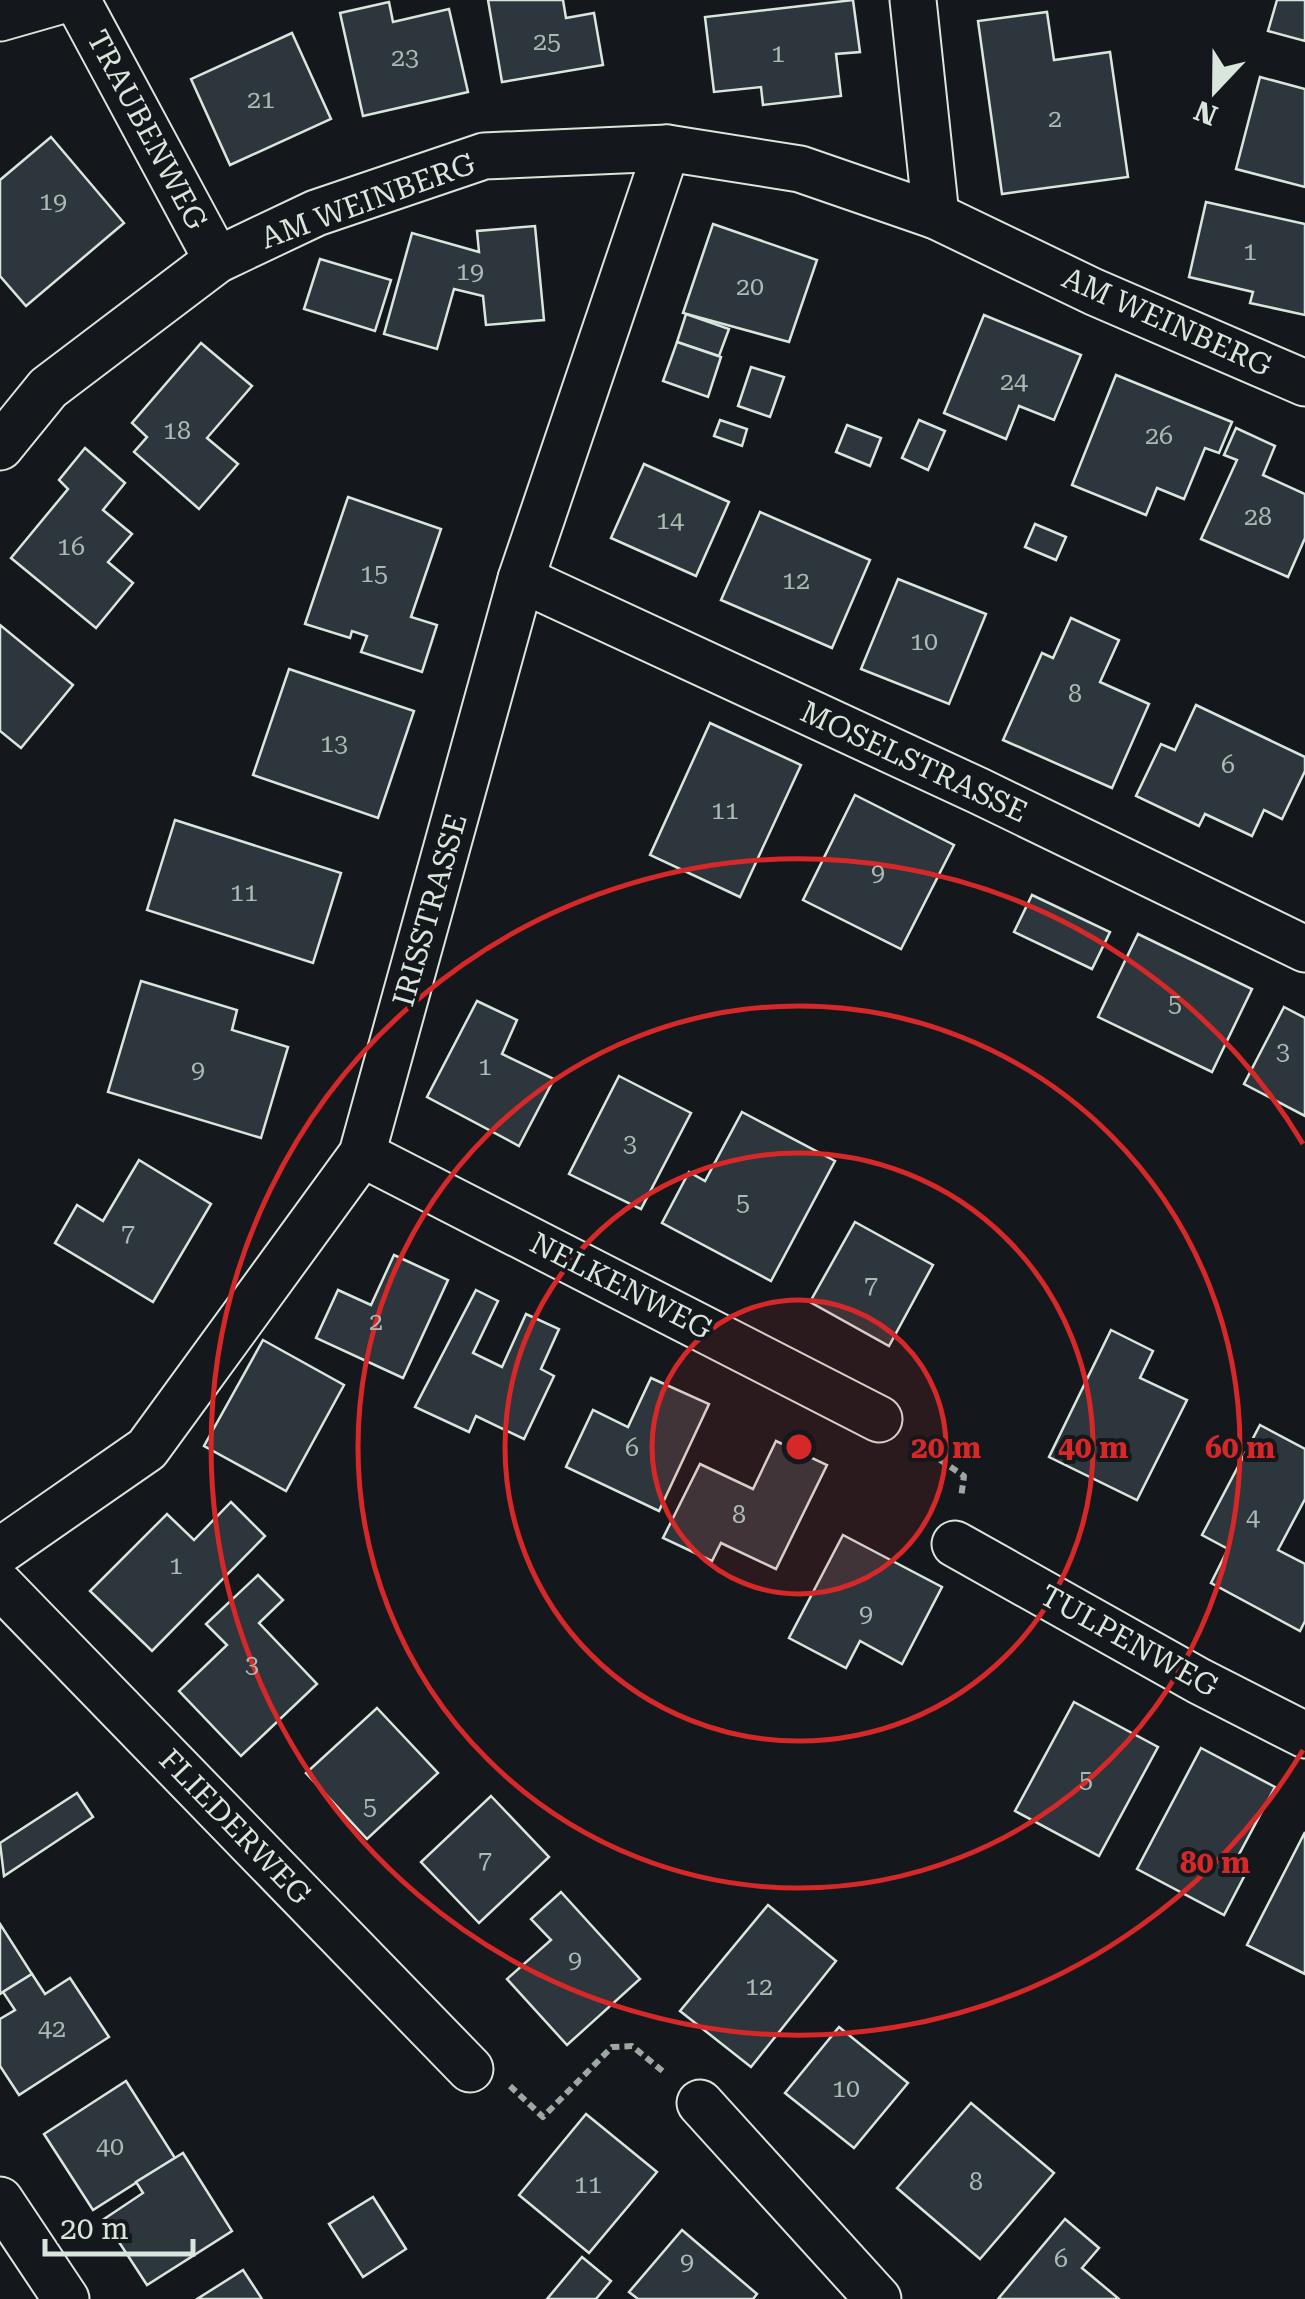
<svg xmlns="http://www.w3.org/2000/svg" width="1305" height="2299" viewBox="0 0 1305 2299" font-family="'Roboto Serif',serif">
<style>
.building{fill:#2c363c;stroke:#d8e6dc;stroke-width:2.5}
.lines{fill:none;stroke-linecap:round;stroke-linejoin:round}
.minor-casing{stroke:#d8e6dc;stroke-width:49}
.path{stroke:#9da8a2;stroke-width:6;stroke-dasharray:8 5;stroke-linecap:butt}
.minor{stroke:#14181c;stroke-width:45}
.ring{fill:none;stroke:#d62828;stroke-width:5}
.labels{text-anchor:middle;stroke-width:8;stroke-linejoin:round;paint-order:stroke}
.number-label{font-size:25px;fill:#adbab4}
.street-label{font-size:30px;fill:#d8e6dc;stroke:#14181c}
.centre{fill:#d62828;stroke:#14181c;stroke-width:5}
.ring-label{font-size:30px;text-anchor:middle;font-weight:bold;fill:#d62828;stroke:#14181c;stroke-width:8;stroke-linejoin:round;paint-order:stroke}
</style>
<rect width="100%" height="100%" fill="#14181c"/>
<g class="building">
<path d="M488,0H563L566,18L594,13L603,65L502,82Z"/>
<path d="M853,0L860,52L836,54L841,96L763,105L761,87L714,92L705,17Z"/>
<path d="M1277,0H1305V41L1268,31Z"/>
<path d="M389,2L393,22L449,9L468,92L363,116L340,13Z"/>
<path d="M1047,12L1054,60L1110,52L1128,177L1002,194L978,21Z"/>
<path d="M292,33L331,119L230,165L191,79Z"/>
<path d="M1260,77L1305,89V187L1236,169Z"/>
<path d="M51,137L124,223L26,306L0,276V180Z"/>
<path d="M1206,202L1305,224V315L1250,303L1253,292L1189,277Z"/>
<path d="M713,224L817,260L789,342L683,313Z"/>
<path d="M535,226L544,320L486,325L483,296L454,289L437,349L384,334L412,233L479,252L477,231Z"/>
<path d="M320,259L391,280L375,331L304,309Z"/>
<path d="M686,314L729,329L719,356L677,342Z"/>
<path d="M984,315L1081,355L1054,420L1019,406L1006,439L944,413Z"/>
<path d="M677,342L721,357L708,397L663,381Z"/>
<path d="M201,343L252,386L207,438L238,464L199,509L134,452L147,437L132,423Z"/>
<path d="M751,367L784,377L770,417L738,406Z"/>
<path d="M1116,375L1232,422L1219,453L1205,448L1184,499L1157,488L1146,515L1072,485Z"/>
<path d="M720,420L747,429L742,446L714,436Z"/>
<path d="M919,420L945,431L928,470L902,458Z"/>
<path d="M847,425L881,438L870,466L836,452Z"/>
<path d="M1236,428L1275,446L1263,475L1305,494V538L1288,577L1201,539L1237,460L1224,455Z"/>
<path d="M85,448L125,483L103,510L132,534L108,562L133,583L96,628L11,558L68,489L59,480Z"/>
<path d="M644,464L729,502L696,576L611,538Z"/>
<path d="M348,497L441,529L411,617L437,625L422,672L361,652L367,636L352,631L350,638L305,624Z"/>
<path d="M760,512L870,560L832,648L721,600Z"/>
<path d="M1035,524L1066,537L1056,560L1025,547Z"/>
<path d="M898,579L986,614L949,704L861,669Z"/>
<path d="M1071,618L1119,640L1100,682L1149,704L1112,788L1003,740L1042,653L1053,658Z"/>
<path d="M0,625L73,685L21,748L0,731Z"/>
<path d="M289,669L414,711L378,818L253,775Z"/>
<path d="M1196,705L1305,757V771L1282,819L1264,810L1252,836L1205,814L1199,826L1136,796L1161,744L1175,750Z"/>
<path d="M710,723L801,765L740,897L650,855Z"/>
<path d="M855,795L954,845L901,949L803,900Z"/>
<path d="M175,820L341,873L313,963L147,910Z"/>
<path d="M1032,895L1110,932L1092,969L1014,932Z"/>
<path d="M1138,934L1252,989L1212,1072L1098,1017Z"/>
<path d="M141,981L237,1010L232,1030L288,1047L261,1138L108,1092Z"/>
<path d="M477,1001L517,1020L502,1054L554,1079L519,1146L427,1097Z"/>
<path d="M1284,1007L1305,1018V1116L1244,1084Z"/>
<path d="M619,1076L691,1113L641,1209L569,1174Z"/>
<path d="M742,1112L835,1161L771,1281L662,1223L689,1172L705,1181Z"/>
<path d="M139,1160L211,1204L153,1302L55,1243L77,1205L103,1221Z"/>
<path d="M855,1222L933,1265L889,1346L810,1302Z"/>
<path d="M394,1255L448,1280L403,1378L316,1338L338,1290L371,1305Z"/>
<path d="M476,1290L498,1301L473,1353L502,1367L526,1314L559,1329L541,1369L554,1376L524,1439L476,1416L469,1432L415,1407Z"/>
<path d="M1111,1330L1153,1351L1140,1378L1187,1400L1137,1500L1049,1457Z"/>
<path d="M263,1340L344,1385L286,1491L204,1446Z"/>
<path d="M651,1378L709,1404L659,1511L566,1467L593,1410L628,1427Z"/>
<path d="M1260,1425L1305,1449V1499L1278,1550L1305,1564V1621L1300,1631L1211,1583L1228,1549L1202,1535Z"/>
<path d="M776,1441L827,1465L776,1569L721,1543L712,1561L663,1538L700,1464L753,1489Z"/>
<path d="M231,1502L265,1536L152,1651L90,1591L167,1514L194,1540Z"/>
<path d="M843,1535L942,1587L902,1664L860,1641L846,1668L789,1638Z"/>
<path d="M258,1575L283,1600L259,1623L317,1684L241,1756L179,1691L227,1645L206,1624Z"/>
<path d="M1074,1702L1158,1747L1099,1856L1015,1811Z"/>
<path d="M377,1708L438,1773L367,1839L306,1773Z"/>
<path d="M1201,1748L1275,1787L1235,1862L1248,1869L1224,1915L1137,1869Z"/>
<path d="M77,1793L93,1817L4,1876L0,1843Z"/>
<path d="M491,1796L549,1857L479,1923L421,1862Z"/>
<path d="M1305,1832V1974L1247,1945Z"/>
<path d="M561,1892L640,1979L567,2045L507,1979L551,1940L531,1919Z"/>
<path d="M768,1905L836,1961L751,2067L680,2011Z"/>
<path d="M0,1924L32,1974L0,1994Z"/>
<path d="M32,1974L45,1994L70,1978L109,2037L19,2095L0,2066V2019L15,2010L3,1992Z"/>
<path d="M839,2027L908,2083L854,2148L785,2093Z"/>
<path d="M126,2081L175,2158L93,2210L44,2134Z"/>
<path d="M971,2103L1054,2173L980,2259L897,2188Z"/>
<path d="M586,2114L657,2172L589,2253L519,2195Z"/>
<path d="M183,2153L232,2231L147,2285L104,2219L143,2193L136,2182Z"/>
<path d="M373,2197L406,2249L363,2277L329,2224Z"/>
<path d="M1065,2219L1099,2248L1082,2268L1119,2299H998Z"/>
<path d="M682,2230L757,2294L753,2299H638L629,2292Z"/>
<path d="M582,2257L611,2281L596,2299H547Z"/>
<path d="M243,2270L262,2299H197Z"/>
</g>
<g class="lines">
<defs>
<g id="minor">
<path d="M77,0L217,260"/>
<path d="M913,0L936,216"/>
<path d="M0,18L63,0"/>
<path d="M0,447L48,388L217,260L316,213L484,156L667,148L800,169L936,216L1094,292L1305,383"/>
<path d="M521,579L979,791L1305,949"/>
<path d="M362,1154L879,1419"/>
<path d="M955,1544L1199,1681L1305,1735"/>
<path d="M0,1551L147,1449L362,1154L521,579L667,148"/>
<path d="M0,1585L470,2069"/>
<path d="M700,2103L878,2299"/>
<path d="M0,2200L66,2299"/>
</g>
</defs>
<use href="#minor" class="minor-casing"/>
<g class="path">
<path d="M918,1445L964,1476L961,1498"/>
<path d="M510,2086L543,2117L612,2047L632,2046L665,2073"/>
</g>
<use href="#minor" class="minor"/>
</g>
<circle cx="799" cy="1447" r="147" fill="#d62828" fill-opacity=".12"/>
<g class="ring">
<circle cx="799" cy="1447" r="147"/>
<circle cx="799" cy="1447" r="294"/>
<circle cx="799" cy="1447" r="441"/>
<path d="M1303 1750A588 588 0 1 1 1303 1144"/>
</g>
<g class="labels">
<g class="number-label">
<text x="547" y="50">25</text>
<text x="778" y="62">1</text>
<text x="405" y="66">23</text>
<text x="261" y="108">21</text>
<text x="1055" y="127">2</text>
<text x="53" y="210">19</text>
<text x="1250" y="260">1</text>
<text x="470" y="280">19</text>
<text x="750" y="295">20</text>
<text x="1014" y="390">24</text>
<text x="177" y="439">18</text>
<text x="1159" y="444">26</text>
<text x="1258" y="525">28</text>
<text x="670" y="529">14</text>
<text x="71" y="555">16</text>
<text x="374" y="582">15</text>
<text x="796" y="589">12</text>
<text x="924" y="650">10</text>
<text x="1075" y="702">8</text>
<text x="334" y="752">13</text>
<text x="1228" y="773">6</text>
<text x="725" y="819">11</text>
<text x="878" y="881">9</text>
<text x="244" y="901">11</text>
<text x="1175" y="1012">5</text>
<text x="1283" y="1060">3</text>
<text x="485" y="1075">1</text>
<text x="198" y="1078">9</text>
<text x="630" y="1152">3</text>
<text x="743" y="1211">5</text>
<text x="128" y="1241">7</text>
<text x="871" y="1293">7</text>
<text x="376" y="1330">2</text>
<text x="632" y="1456">6</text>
<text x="739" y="1523">8</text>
<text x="1253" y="1526">4</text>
<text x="176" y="1574">1</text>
<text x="866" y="1622">9</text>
<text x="252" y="1673">3</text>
<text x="1086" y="1788">5</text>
<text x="370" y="1815">5</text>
<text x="485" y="1868">7</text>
<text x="575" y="1968">9</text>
<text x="759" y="1995">12</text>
<text x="52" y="2037">42</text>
<text x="846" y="2097">10</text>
<text x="110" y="2155">40</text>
<text x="976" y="2190">8</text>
<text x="588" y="2193">11</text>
<text x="1061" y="2267">6</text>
<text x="687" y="2270">9</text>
</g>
<g class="street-label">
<text transform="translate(147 130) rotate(62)" y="10">TRAUBENWEG</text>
<text transform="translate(368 201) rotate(-20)" y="10">AM WEINBERG</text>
<text transform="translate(1167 322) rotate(24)" y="10">AM WEINBERG</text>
<text transform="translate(914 762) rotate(25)" y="10">MOSELSTRASSE</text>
<text transform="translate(430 910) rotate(-74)" y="10">IRISSTRASSE</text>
<text transform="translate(621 1286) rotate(27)" y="10">NELKENWEG</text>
<text transform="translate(1129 1641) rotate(29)" y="10">TULPENWEG</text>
<text transform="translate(235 1827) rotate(46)" y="10">FLIEDERWEG</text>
</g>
</g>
<circle cx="799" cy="1447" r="15" class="centre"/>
<g class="ring-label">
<text x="946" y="1458">20 m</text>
<text x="1093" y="1458">40 m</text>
<text x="1240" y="1458">60 m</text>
<text x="1215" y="1873">80 m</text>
</g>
<g transform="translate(1215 90) rotate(202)" stroke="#14181c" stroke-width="8" paint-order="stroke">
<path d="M0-8L18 38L0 25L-18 38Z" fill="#d8e6dc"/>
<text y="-15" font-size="28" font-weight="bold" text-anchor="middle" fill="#d8e6dc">N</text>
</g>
<path d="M45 2239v15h148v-15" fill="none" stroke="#d8e6dc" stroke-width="5"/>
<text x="60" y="2239" font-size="30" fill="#d8e6dc" stroke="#14181c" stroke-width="8" paint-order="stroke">20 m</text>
</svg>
